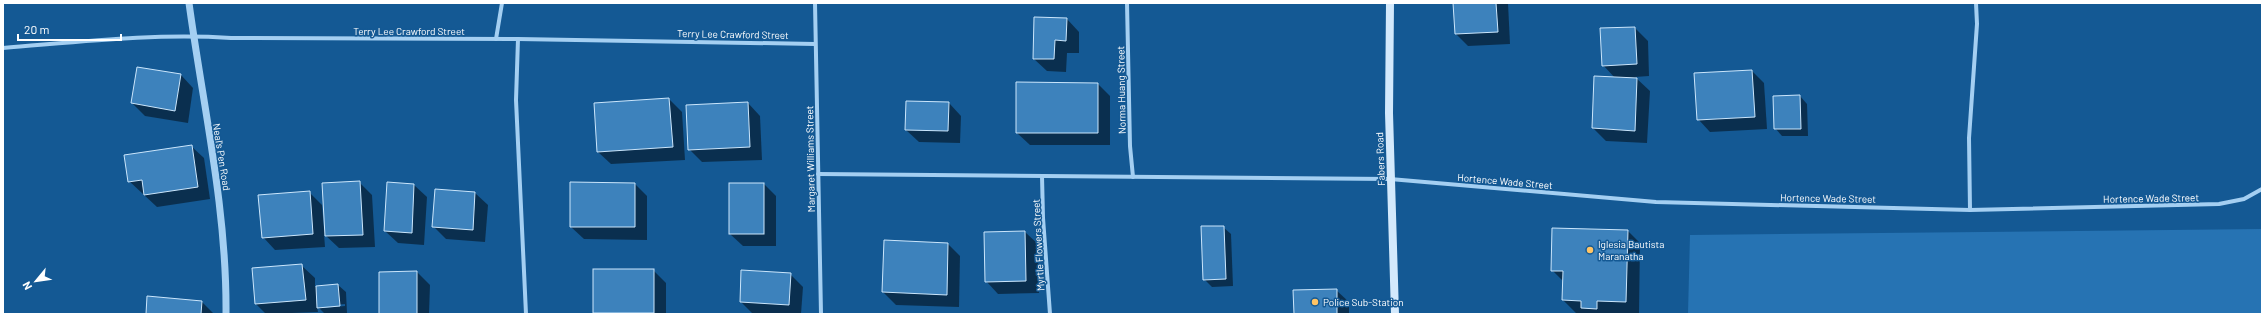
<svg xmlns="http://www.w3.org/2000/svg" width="2265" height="317" viewBox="0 0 2265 317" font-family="Barlow,sans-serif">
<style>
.green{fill:#2673b3}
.shadow{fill:#0007;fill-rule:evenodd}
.building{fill:#3d82bc;stroke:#cbe6fc}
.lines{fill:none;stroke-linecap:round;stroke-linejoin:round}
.minor{stroke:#a4cff2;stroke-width:4}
.tertiary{stroke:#a4cff2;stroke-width:7}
.secondary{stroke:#d3e9fc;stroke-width:8}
.poi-dot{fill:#ffc465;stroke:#145994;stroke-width:1.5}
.labels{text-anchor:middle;stroke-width:3;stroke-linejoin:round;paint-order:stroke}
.street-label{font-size:10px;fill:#fff;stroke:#145994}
.poi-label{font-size:10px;fill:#fff;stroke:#145994;text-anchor:start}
</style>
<rect width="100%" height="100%" fill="#145994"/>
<path class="green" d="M2262,229V314H1688L1690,235Z"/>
<g class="shadow">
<path d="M1454,3H1508L1510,44L1468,46L1456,34Z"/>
<path d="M1067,19L1079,32V53H1067L1066,72L1047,71L1034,59Z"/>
<path d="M1635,28L1648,41L1649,76L1635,77L1650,91L1647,143L1606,141L1593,128L1615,78L1603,65Z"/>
<path d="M138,68L181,75L193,88L188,123L145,116L132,103Z"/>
<path d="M1752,71L1764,83L1767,129L1710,132L1698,119Z"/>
<path d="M1098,84L1110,96V145H1030L1017,133Z"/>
<path d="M1800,96L1807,104L1808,136H1782L1775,128Z"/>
<path d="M669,99L682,112L685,160L611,164L598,152Z"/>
<path d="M748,103L760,116L762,160L702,162L689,149Z"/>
<path d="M949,103L961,116L960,143L919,142L906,130Z"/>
<path d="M191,146L204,158L210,199L157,207L129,181Z"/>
<path d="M359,182L372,195L375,247L339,248L324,234L325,247L275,250L263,237L309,192L322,205L324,229H326Z"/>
<path d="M635,184L647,196V240L584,239L571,227Z"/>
<path d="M764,184L776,196V246H743L730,234Z"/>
<path d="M414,185L427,197L424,245L398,243L385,231Z"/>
<path d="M436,190L475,193L488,205L485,242L446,239L433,226Z"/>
<path d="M1223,227L1231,234L1233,286L1212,287L1204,279Z"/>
<path d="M1628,231L1640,243L1639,314L1576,313L1563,300L1564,282L1552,270Z"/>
<path d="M1025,232L1038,244L1039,293L998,294L986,281L985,233Z"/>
<path d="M948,244L960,256L959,307L896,305L883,292Z"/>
<path d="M302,266L315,278V287L338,285L346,292L347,313L325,314L317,306L318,312L266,314L256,304ZM345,304V306L324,308V306Z"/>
<path d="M653,270L666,283V314L594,313Z"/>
<path d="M417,272L430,285L429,314H380Z"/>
<path d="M790,274L803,287L801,314H753L741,302Z"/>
<path d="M1336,290L1349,302V314H1295Z"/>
<path d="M202,302L214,314H147Z"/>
</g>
<g class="building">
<path d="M1453,3H1496L1498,32L1455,34Z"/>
<path d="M1034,17L1067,18L1066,41L1055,40L1054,59H1033Z"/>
<path d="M1635,27L1637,64L1602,66L1600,28Z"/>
<path d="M137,67L181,74L175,111L131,103Z"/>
<path d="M1752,70L1755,117L1697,120L1694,73Z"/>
<path d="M1594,76L1637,78L1635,131L1592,128Z"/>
<path d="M1016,82L1098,83V133H1016Z"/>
<path d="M1800,95L1801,129H1774L1773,96Z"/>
<path d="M669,98L673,147L597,152L594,103Z"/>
<path d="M906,101L949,102L948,131L905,130Z"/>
<path d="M748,102L750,147L688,150L686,105Z"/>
<path d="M192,145L198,187L144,195L142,180L128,182L124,155Z"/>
<path d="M360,181L363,235L325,236L322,183Z"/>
<path d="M387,182L414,184L412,233L384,231Z"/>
<path d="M570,182L635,183V227H570Z"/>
<rect x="729" y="183" width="35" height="51"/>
<path d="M435,189L475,192L473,230L432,227Z"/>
<path d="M310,191L313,234L262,238L258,195Z"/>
<path d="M1201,226H1224L1226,279L1203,280Z"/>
<path d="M1552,228L1628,230L1626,302L1597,301V309L1581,308V301L1562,300L1563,271H1551Z"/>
<path d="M1025,231L1026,281L985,282L984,232Z"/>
<path d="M884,240L948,243L947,295L882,292Z"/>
<path d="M302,264L306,300L255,304L252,268Z"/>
<rect x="593" y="269" width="61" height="44"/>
<path d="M741,270L791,273L789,305L740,302Z"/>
<path d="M417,271V314H379V272Z"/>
<path d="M338,284L340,306L317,308L316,286Z"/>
<path d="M1337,289V314H1294L1293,290Z"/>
<path d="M147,296L202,301L201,314H146Z"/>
</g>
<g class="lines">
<g class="minor">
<path d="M815,3L821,314"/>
<path d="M1127,3L1130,146L1133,177"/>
<path d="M496,39L502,3"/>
<path d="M518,39L516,100L526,314"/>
<path d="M3,48C79,42 154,33 231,38L518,39L815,44"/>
<path d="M818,174L1390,179L1656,202L1970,210L2219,204L2244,199L2262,189"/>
<path d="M1042,176L1043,218L1050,314"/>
<path d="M1970,210L1969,138L1977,24L1976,3"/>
</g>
<path class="tertiary" d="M189,3C203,106 227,209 226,314"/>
<path class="secondary" d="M1390,3L1389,113L1395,314"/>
</g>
<g class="poi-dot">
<circle cx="1590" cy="250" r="4"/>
<circle cx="1315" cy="302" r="4"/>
</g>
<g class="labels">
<g class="street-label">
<text x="409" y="35">Terry Lee Crawford Street</text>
<text transform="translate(733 34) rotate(1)" y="4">Terry Lee Crawford Street</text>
<text transform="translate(1121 90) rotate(-91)" y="4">Norma Huang Street</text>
<text transform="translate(222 157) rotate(81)" y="4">Neal's Pen Road</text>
<text transform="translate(810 159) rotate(-91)" y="4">Margaret Williams Street</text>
<text transform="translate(1380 159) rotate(-92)" y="4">Fabers Road</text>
<text transform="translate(1505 181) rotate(5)" y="4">Hortence Wade Street</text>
<text transform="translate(1828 198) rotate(1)" y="4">Hortence Wade Street</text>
<text transform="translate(2151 198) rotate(-1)" y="4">Hortence Wade Street</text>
<text transform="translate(1038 245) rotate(-93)" y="4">Myrtle Flowers Street</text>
</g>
<g class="poi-label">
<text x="1598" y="248">Iglesia Bautista<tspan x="1598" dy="12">Maranatha</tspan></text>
<text x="1323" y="306">Police Sub-Station</text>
</g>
</g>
<rect width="2265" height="317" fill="none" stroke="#ffffff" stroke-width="8"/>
<g transform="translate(36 281) rotate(241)" stroke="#145994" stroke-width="3" paint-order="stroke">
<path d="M0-3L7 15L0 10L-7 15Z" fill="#ffffff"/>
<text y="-6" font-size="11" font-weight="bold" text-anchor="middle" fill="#ffffff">N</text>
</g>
<path d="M18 34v6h103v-6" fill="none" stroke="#ffffff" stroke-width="2"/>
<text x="24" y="34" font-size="12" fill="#ffffff" stroke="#145994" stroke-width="3" paint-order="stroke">20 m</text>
</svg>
